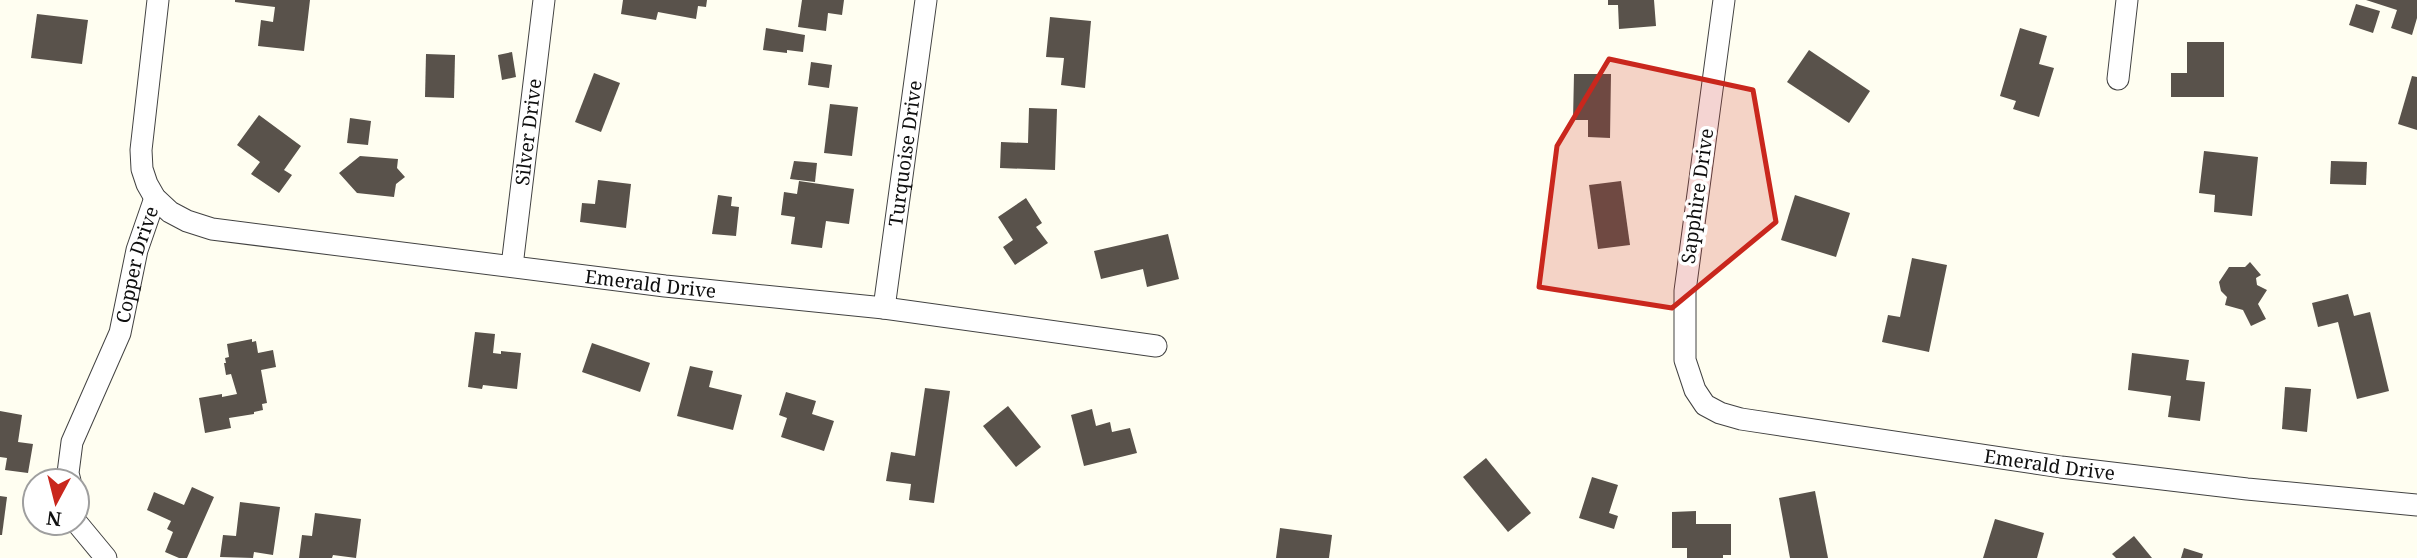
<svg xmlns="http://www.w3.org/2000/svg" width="2417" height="558" viewBox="0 0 2417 558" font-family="'Noto Serif',serif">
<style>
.building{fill:#59524b}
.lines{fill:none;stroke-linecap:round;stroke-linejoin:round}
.minor-casing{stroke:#424242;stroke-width:23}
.minor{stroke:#fff;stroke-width:21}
.marked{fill:#c9271d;fill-opacity:0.2;stroke:#c9271d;stroke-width:5;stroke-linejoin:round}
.labels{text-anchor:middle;stroke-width:7;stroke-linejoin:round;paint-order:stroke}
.street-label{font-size:19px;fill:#0f0f0f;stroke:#fff}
</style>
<rect width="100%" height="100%" fill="#fffef1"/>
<g class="building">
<path d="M235,0H310L304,51L258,46L261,20L273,22L275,7L235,2Z"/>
<path d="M623,0H707L706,7L698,6L696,19L658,12L656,20L621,14Z"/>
<path d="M802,0H844L842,15L828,13L826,31L798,27Z"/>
<path d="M1608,0H1654L1656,26L1619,29L1618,5H1608Z"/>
<path d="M2366,0H2417V18L2412,35L2391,28L2397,10Z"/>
<path d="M2356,4L2380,11L2373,33L2349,25Z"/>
<path d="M37,14L88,20L82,64L31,58Z"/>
<path d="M1050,17L1091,21L1085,88L1061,85L1064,58L1046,57Z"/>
<path d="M766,28L805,35L803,52L787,50V53L763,50Z"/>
<path d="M2020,28L2047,36L2039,64L2054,68L2039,117L2013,109L2016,101L2000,96Z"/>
<path d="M2187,42H2224V97H2171V73H2187Z"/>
<path d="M1809,50L1870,91L1849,123L1787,82Z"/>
<path d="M512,52L516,77L502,80L498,55Z"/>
<path d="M426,54L455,55L454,98L425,97Z"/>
<path d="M811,62L832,65L829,88L808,85Z"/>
<path d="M594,73L620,83L601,132L575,122Z"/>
<path d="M1574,74H1611L1610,138L1588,137V120H1573Z"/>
<path d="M2412,76L2417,77V130L2398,124Z"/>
<path d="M830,104L858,107L852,156L824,153Z"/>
<path d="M1029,108L1057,109L1055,170L1000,168L1001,142L1028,143Z"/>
<path d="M259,115L301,146L284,170L292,175L279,193L251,174L260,162L237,145Z"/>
<path d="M350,118L371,121L368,145L347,143Z"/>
<path d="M2204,151L2258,157L2252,216L2214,212L2215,195L2199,193Z"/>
<path d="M360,156L398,159L397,168L405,177L396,184L394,197L357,193L339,173Z"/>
<path d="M794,161L817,163L815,182L790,179Z"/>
<path d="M2331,161L2367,162L2366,185L2330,184Z"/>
<path d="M598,180L631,184L626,228L580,222L582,203L595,204Z"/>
<path d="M799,181L854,189L849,224L826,221L822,248L791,244L795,217L781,215L784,192L797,194Z"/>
<path d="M1621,181L1630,245L1598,249L1589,185Z"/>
<path d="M718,195L732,197L731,206L739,207L736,236L712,234Z"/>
<path d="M1795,195L1850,213L1836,257L1781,240Z"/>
<path d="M1026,198L1042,223L1036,227L1048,243L1015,265L1003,247L1013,240L998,217Z"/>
<path d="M1168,234L1179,279L1147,287L1143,269L1101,279L1094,251Z"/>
<path d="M1912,258L1947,265L1929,352L1882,342L1888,315L1900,317Z"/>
<path d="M2250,262L2261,275L2256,278L2257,285L2267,290L2258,304L2266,319L2251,326L2243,310L2225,305L2227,297L2221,291L2219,282L2229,267H2245Z"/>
<path d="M2348,294L2354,316L2370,312L2389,391L2357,399L2338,322L2318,327L2312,303Z"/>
<path d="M475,332L495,334L493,353L501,354V351L521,353L517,389L483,385L482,389L468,387Z"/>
<path d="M252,339V342L256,341L258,353L273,350L276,367L261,370L267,403L262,404L263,410L254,412V414L229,418L231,428L205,433L199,398L222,394V397L237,394L231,374L226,375L224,363H226L225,358L229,357L227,344Z"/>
<path d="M592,343L650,363L640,392L582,372Z"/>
<path d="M2132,353L2189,360L2186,380L2205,382L2200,421L2168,417L2171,396L2128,390Z"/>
<path d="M690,366L713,371L709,387L742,395L733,430L677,416Z"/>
<path d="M2285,387L2311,389L2307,432L2282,429Z"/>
<path d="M925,388L950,391L934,503L909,500L911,484L886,481L891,452L915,456Z"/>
<path d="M786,392L816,401L812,414L834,421L824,451L781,437L787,418L779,415Z"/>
<path d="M1008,406L1041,447L1016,467L983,426Z"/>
<path d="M1092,409L1096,426L1110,422L1112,432L1130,428L1137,453L1084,466L1071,415Z"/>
<path d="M0,411L22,415L18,442L33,444L28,473L5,470L7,458L0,457Z"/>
<path d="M1486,458L1531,513L1508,532L1463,477Z"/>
<path d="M1592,477L1618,485L1609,513L1618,516L1614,529L1579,518Z"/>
<path d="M192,487L214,497L187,558H179L165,552L173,532L167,529L171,521L147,510L154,492L184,505Z"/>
<path d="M1815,491L1828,558H1790L1779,498Z"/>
<path d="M0,496L7,497L2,535H0Z"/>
<path d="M240,502L280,507L273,555L254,552L253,558L220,557L223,535L236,536Z"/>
<path d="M1696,511V524H1731V555H1723V558H1687V548H1672V512Z"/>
<path d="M315,513L361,519L356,558L333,555L332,558H299L302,535L312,536Z"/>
<path d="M1995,519L2044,533L2037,558H1983Z"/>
<path d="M1280,528L1332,535L1329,558H1276Z"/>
<path d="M2134,536L2152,558H2116L2112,554Z"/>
<path d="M2184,548L2203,554L2202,558H2181Z"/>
</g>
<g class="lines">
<defs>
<g id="minor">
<path id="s1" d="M158,0L141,150L142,169L147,184L155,198L170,212L187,221L212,229L665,286L884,308L1156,346"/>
<path id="s2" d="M1724,0L1685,291V360L1695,390L1705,405L1720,413L1741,419L2061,467L2247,489L2417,505"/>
<path d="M2118,79L2127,0"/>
<path id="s3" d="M512,266L544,0"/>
<path id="s4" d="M884,308L926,0"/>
<path id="s5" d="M70,481L68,473L72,442L120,333L137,250L155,198"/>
<path d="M77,523L106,558"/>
</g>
</defs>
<use href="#minor" class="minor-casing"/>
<use href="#minor" class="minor"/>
</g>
<path class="marked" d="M1609,59L1753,90L1776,222L1672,308L1539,287L1557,146Z"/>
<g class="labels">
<g class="street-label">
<text dy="7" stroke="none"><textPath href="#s3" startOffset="135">Silver Drive</textPath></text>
<text dy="7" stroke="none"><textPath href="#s4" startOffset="156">Turquoise Drive</textPath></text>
<text transform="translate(1697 196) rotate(-82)" y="7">Sapphire Drive</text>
<text dy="7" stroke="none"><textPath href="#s5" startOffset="229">Copper Drive</textPath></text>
<text dy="7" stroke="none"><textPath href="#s1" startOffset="710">Emerald Drive</textPath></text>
<text dy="7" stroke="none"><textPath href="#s2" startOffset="763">Emerald Drive</textPath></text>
</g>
</g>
<g transform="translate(56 502) rotate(187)"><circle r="33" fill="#ffffff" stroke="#9f9f9f" stroke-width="2"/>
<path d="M0-5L12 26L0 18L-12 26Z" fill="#c9271d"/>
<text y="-10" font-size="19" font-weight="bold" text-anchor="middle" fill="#0f0f0f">N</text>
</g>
</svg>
